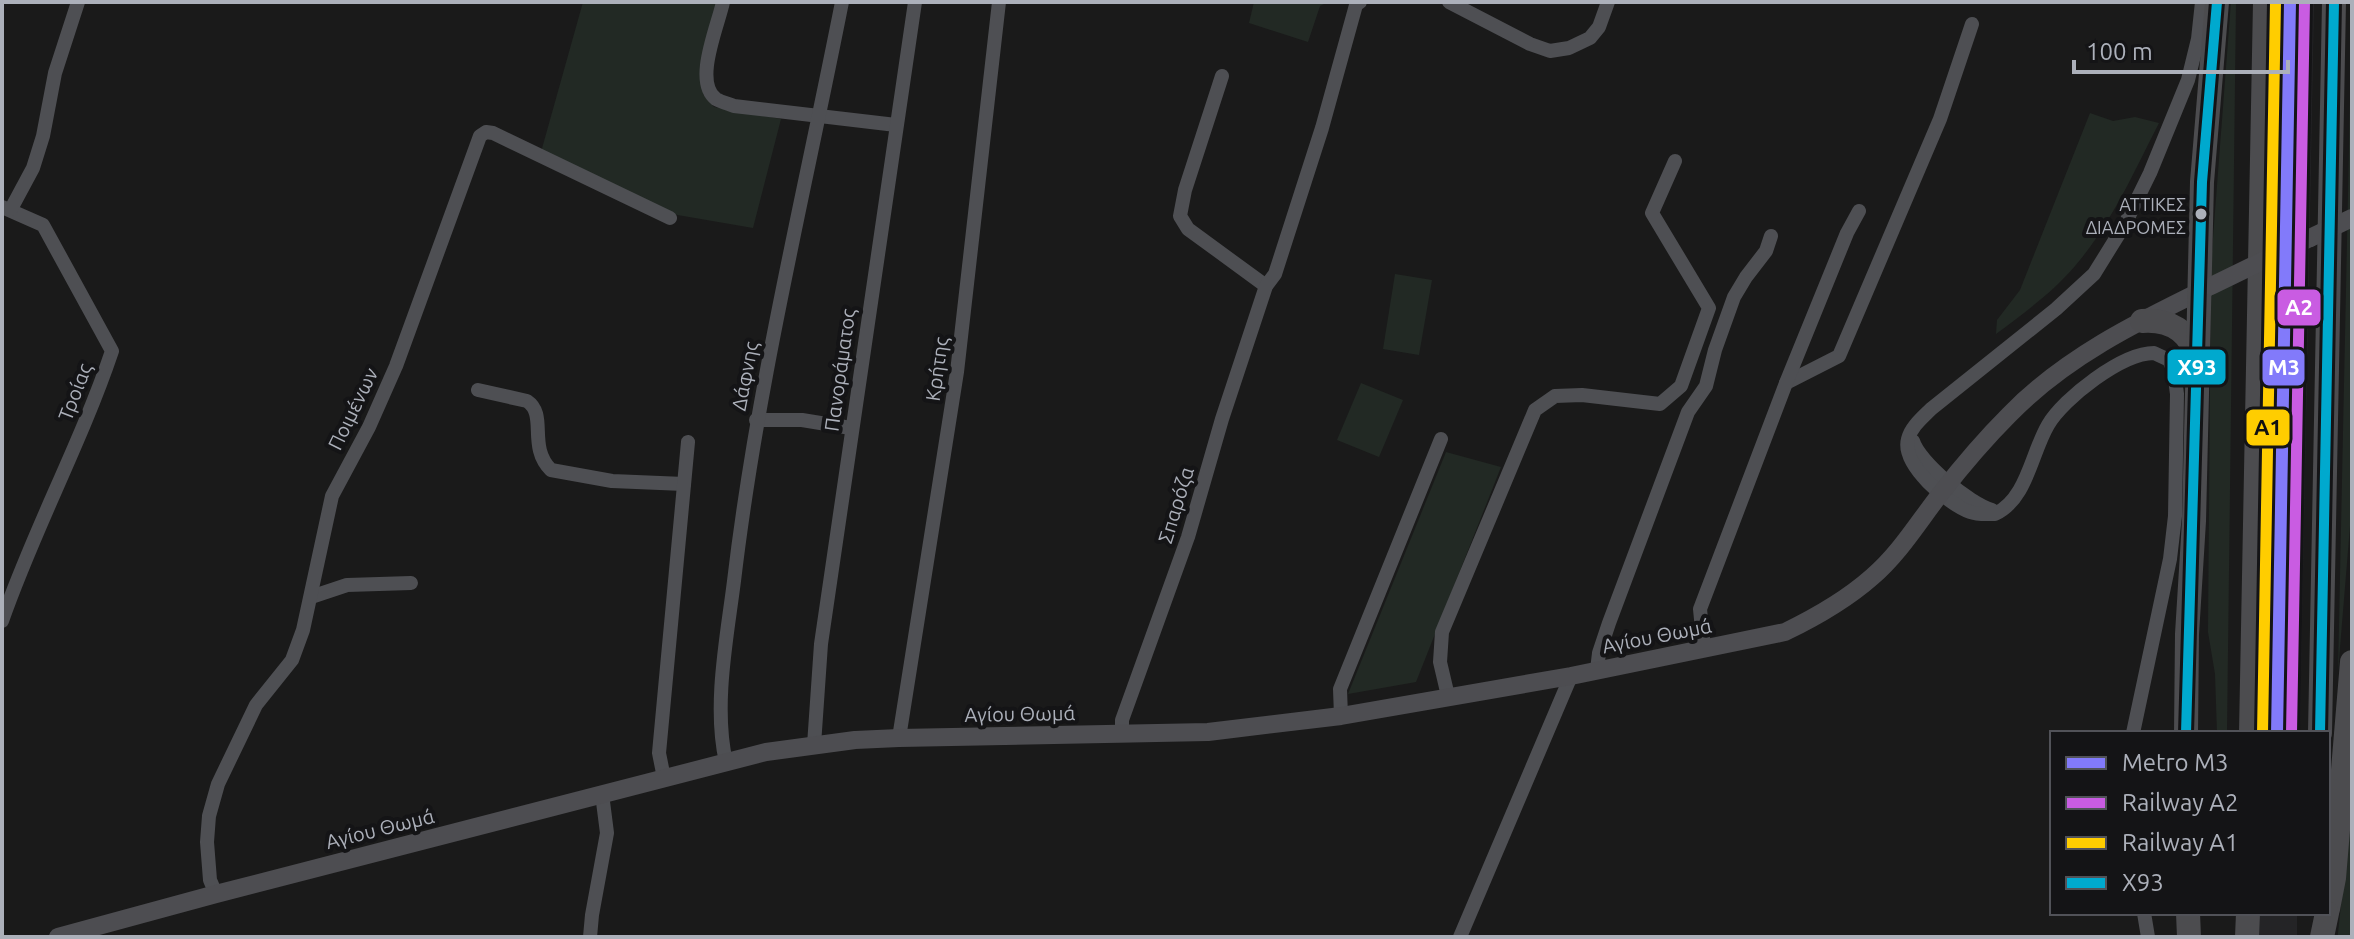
<svg xmlns="http://www.w3.org/2000/svg" width="2354" height="939" viewBox="0 0 2354 939" font-family="Ubuntu,sans-serif">
<style>
.built{fill:#242426}
.green{fill:#222924}
.lines{fill:none;stroke-linecap:round;stroke-linejoin:round}
.street{stroke:#4e4f53;stroke-width:14}
.secondary{stroke:#4d4d51;stroke-width:18}
.highway{stroke:#4c4c4f;stroke-width:24}
.secondary-bridge{stroke:#4d4d51;stroke-width:18}
.bus-1-casing{stroke:#141416;stroke-width:16}
.bus-1{stroke:#00a9ce;stroke-width:10}
.rail-1-casing{stroke:#141416;stroke-width:18}
.rail-2-casing{stroke:#141416;stroke-width:18}
.rail-1{stroke:#c95ce2;stroke-width:12}
.rail-2{stroke:#ffcd00;stroke-width:12}
.metro-1-casing{stroke:#141416;stroke-width:18}
.metro-1{stroke:#827afa;stroke-width:12}
.bus-dot{fill:#acb0ba;stroke:#141416;stroke-width:3}
.labels{text-anchor:middle;stroke-width:8;stroke-linejoin:round;paint-order:stroke}
.bus-label{font-size:18px;fill:#acb0ba;stroke:#141416;text-anchor:end}
.street-label{font-size:20px;fill:#acb0ba;stroke:#141416}
.line-badge{stroke:#141416;stroke-width:3}
.badge-label{font-size:22px;text-anchor:middle;font-weight:bold;fill:#fff}
.pale-badge-label{font-size:22px;text-anchor:middle;font-weight:bold;fill:#111}
</style>
<rect width="100%" height="100%" fill="#1a1a1a"/>
<g class="built">
<path d="M2275,2H2314L2300,733H2262Z"/>
<path d="M2259,913H2297V937H2258Z"/>
</g>
<g class="green">
<path d="M583,2H717L703,94L714,107L781,119L753,228L666,213L541,152Z"/>
<path d="M1254,2H1328L1320,6L1308,42L1249,23Z"/>
<path d="M2231,2H2236L2227,733H2217L2215,674L2208,632L2211,264Z"/>
<path d="M2352,2V502L2338,672Z"/>
<path d="M2090,113L2113,121L2135,117L2159,123C2134,172 2111,224 2075,266C2053,292 2024,313 1996,334L1997,320L2020,290Z"/>
<path d="M1395,274L1432,280L1419,355L1383,349Z"/>
<path d="M1361,383L1403,400L1379,457L1337,440Z"/>
<path d="M1446,452L1501,467L1416,682L1348,694Z"/>
<path d="M2352,801V937H2338V933Z"/>
</g>
<g class="lines">
<g class="street">
<path d="M723,2C718,26 693,82 716,99C721,102 729,104 734,106L896,125"/>
<path d="M1449,2L1530,44L1550,51L1569,48L1590,38L1599,27L1608,2"/>
<path d="M1222,76L1185,190L1180,216L1188,229L1266,286"/>
<path d="M2,207L43,225L112,351C81,443 34,529 2,621"/>
<path d="M11,209L33,168L43,136L55,73L78,2"/>
<path d="M1786,383L1839,356L1940,119L1972,24"/>
<path d="M478,390L527,401C548,415 527,446 551,470L612,481L684,484"/>
<path d="M756,420H802L851,428"/>
<path d="M1913,441C1919,462 1970,504 1992,510"/>
<path d="M311,597L347,585L411,583"/>
<path d="M1704,649L1700,609L1786,383L1847,233L1859,211"/>
<path d="M1597,670L1599,653L1609,623L1688,412L1706,386L1715,350L1734,297L1746,277L1766,251L1771,236"/>
<path d="M1448,696L1440,662L1442,632L1535,410L1555,396L1582,395L1660,404L1681,386L1709,308L1652,213L1675,161"/>
<path d="M1341,716L1340,689L1441,439"/>
<path d="M2133,733L2170,559L2175,516L2177,394L2174,371L2169,360L2154,353C2122,353 2064,398 2048,425C2031,454 2027,499 1995,514C1987,514 1978,515 1970,512C1948,504 1901,465 1908,439C1911,427 1922,418 1931,409L2056,309L2094,274L2125,224L2150,173L2188,80L2198,39L2202,2"/>
<path d="M1122,735V720L1188,537L1222,419L1266,286L1275,274L1322,128L1356,5L1360,2"/>
<path d="M899,738L957,372L999,2"/>
<path d="M814,745L821,644L915,2"/>
<path d="M726,762C713,706 727,637 734,581C757,386 804,195 842,2"/>
<path d="M664,778L659,753L688,442"/>
<path d="M216,894L210,880L207,842L209,816L218,784L256,705L292,660L303,630L332,496L369,427L396,366L480,136L486,132L493,133L670,218"/>
<path d="M2144,913L2148,937"/>
<path d="M590,937L592,915L607,833L602,794"/>
<path d="M1460,937L1571,676"/>
</g>
<g class="secondary">
<path d="M2279,253L2310,238"/>
<path d="M58,937L216,894L766,752L855,740L899,738L1208,732L1341,716L1571,676L1785,632C1816,617 1846,600 1872,577C1900,553 1919,521 1941,493C1962,466 1985,439 2009,415C2064,358 2137,322 2207,288"/>
</g>
<g class="highway">
<path d="M2142,321C2169,319 2190,331 2197,358"/>
<path d="M2186,733L2187,634L2194,521L2202,182L2217,2"/>
<path d="M2251,733L2265,2"/>
<path d="M2320,733L2334,2"/>
<path d="M2328,909L2334,878L2352,662"/>
<path d="M2188,913L2189,937"/>
<path d="M2247,937L2248,913"/>
<path d="M2322,937L2327,913"/>
</g>
<g class="secondary-bridge">
<path d="M2310,238L2352,218"/>
<path d="M2211,286L2279,253"/>
</g>
<defs>
<g id="bus-1">
<path d="M2186,733L2202,182L2217,2"/>
<path d="M2320,733L2334,2"/>
</g>
</defs>
<use href="#bus-1" class="bus-1-casing"/>
<use href="#bus-1" class="bus-1"/>
<defs>
<path id="rail-1" d="M2291,733L2304,2"/>
<path id="rail-2" d="M2263,733L2276,2"/>
</defs>
<use href="#rail-1" class="rail-1-casing"/>
<use href="#rail-2" class="rail-2-casing"/>
<use href="#rail-1" class="rail-1"/>
<use href="#rail-2" class="rail-2"/>
<defs>
<path id="metro-1" d="M2277,733L2290,2"/>
</defs>
<use href="#metro-1" class="metro-1-casing"/>
<use href="#metro-1" class="metro-1"/>
</g>
<circle class="bus-dot" cx="2201" cy="214" r="7"/>
<g class="labels">
<g class="bus-label">
<text x="2186" y="211">ΑΤΤΙΚΕΣ<tspan x="2186" dy="23">ΔΙΑΔΡΟΜΕΣ</tspan></text>
</g>
<g class="street-label">
<text transform="translate(937 369) rotate(-82)" y="7">Κρήτης</text>
<text transform="translate(840 370) rotate(-82)" y="7">Πανοράματος</text>
<text transform="translate(745 376) rotate(-79)" y="7">Δάφνης</text>
<text transform="translate(75 392) rotate(-69)" y="7">Τροίας</text>
<text transform="translate(353 409) rotate(-64)" y="7">Ποιμένων</text>
<text transform="translate(1176 505) rotate(-73)" y="7">Σπαρόζα</text>
<text transform="translate(1657 636) rotate(-11)" y="7">Αγίου Θωμά</text>
<text transform="translate(1020 714) rotate(-1)" y="7">Αγίου Θωμά</text>
<text transform="translate(380 829) rotate(-14)" y="7">Αγίου Θωμά</text>
</g>
</g>
<g class="line-badge">
<rect x="2276" y="288" width="46" height="39" rx="8" fill="#c95ce2"/>
<rect x="2166" y="348" width="61" height="38" rx="8" fill="#00a9ce"/>
<rect x="2261" y="348" width="45" height="39" rx="8" fill="#827afa"/>
<rect x="2245" y="408" width="46" height="39" rx="8" fill="#ffcd00"/>
</g>
<g class="badge-label">
<text x="2299" y="315">A2</text>
<text x="2197" y="375">X93</text>
<text x="2284" y="375">Μ3</text>
</g>
<g class="pale-badge-label">
<text x="2268" y="435">A1</text>
</g>
<rect width="2354" height="939" fill="none" stroke="#acb0ba" stroke-width="8"/>
<rect x="2050" y="731" width="280" height="184" fill="#141416" stroke="#515258" stroke-width="2"/>
<rect x="2066" y="757" width="40" height="12" fill="#827afa" stroke="#515258" stroke-width="2"/>
<text x="2122" y="771" font-size="24" fill="#acb0ba">Metro Μ3</text>
<rect x="2066" y="797" width="40" height="12" fill="#c95ce2" stroke="#515258" stroke-width="2"/>
<text x="2122" y="811" font-size="24" fill="#acb0ba">Railway A2</text>
<rect x="2066" y="837" width="40" height="12" fill="#ffcd00" stroke="#515258" stroke-width="2"/>
<text x="2122" y="851" font-size="24" fill="#acb0ba">Railway A1</text>
<rect x="2066" y="877" width="40" height="12" fill="#00a9ce" stroke="#515258" stroke-width="2"/>
<text x="2122" y="891" font-size="24" fill="#acb0ba">X93</text>
<path d="M2074 60v12h214v-12" fill="none" stroke="#acb0ba" stroke-width="4"/>
<text x="2086" y="60" font-size="24" fill="#acb0ba" stroke="#141416" stroke-width="6" paint-order="stroke">100 m</text>
</svg>
